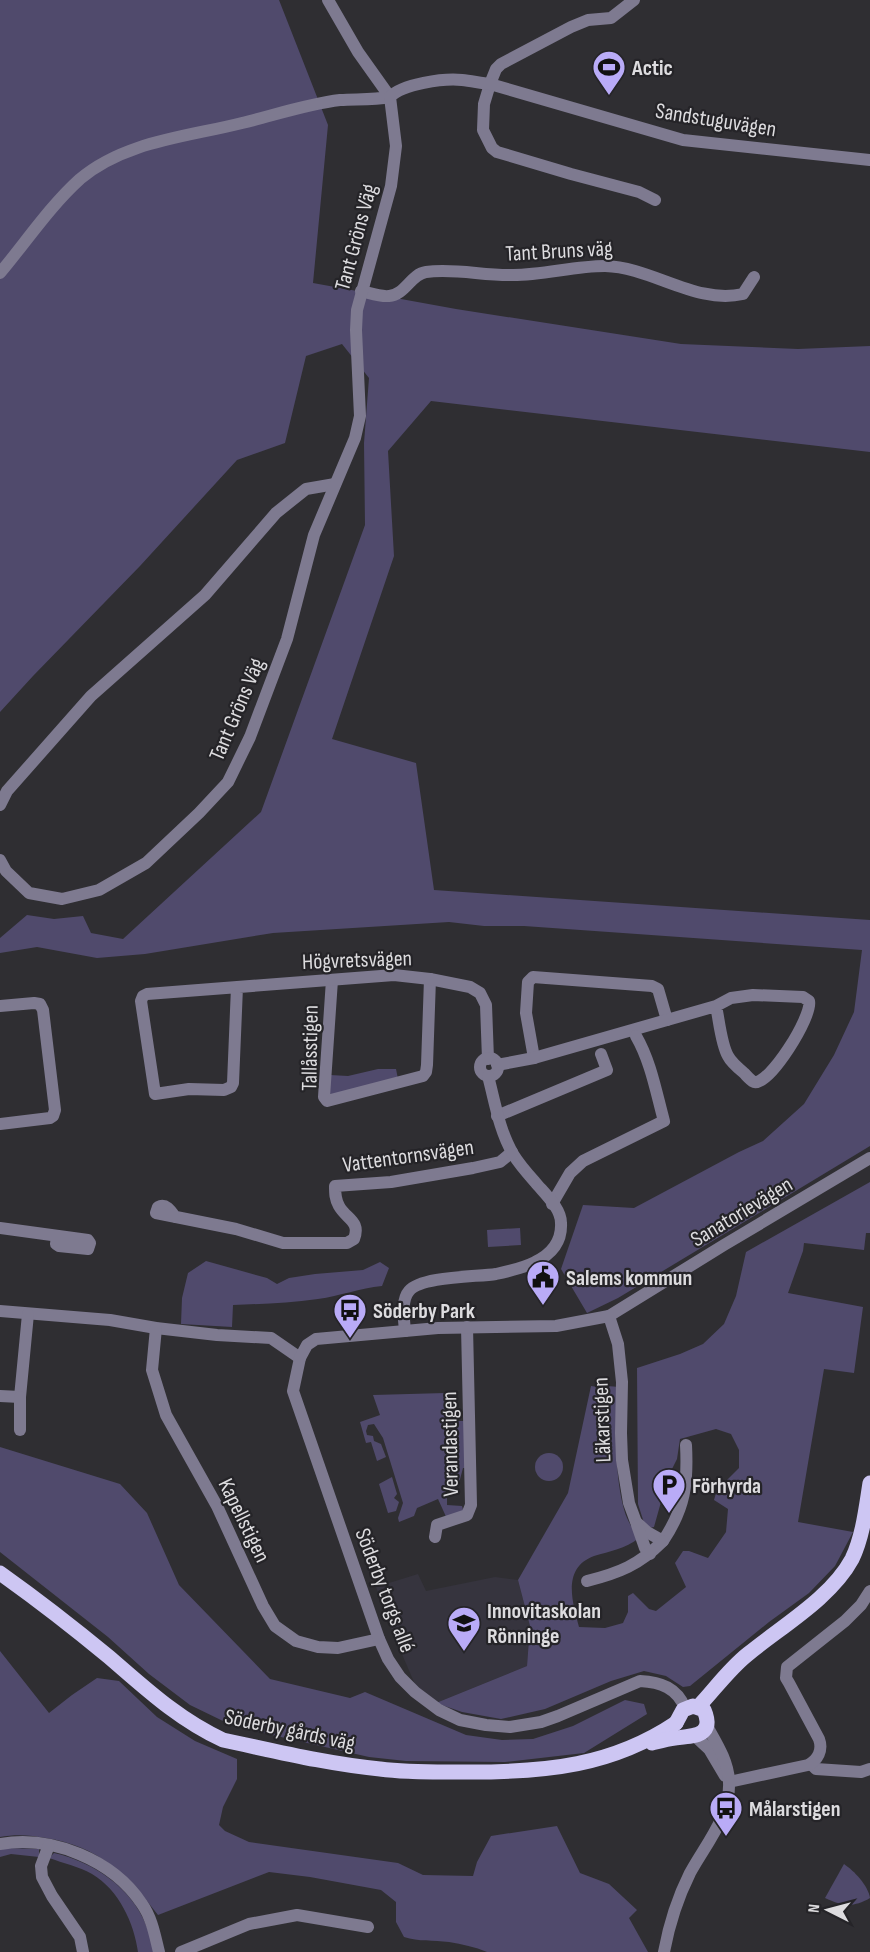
<svg xmlns="http://www.w3.org/2000/svg" width="870" height="1952" viewBox="0 0 870 1952" font-family="'Sofia Sans Condensed',sans-serif">
<style>
.built{fill:#36343e}
.green{fill:#504a6c}
.lines{fill:none;stroke-linecap:round;stroke-linejoin:round}
.minor{stroke:#7e7a90;stroke-width:12}
.major{stroke:#cdc6f3;stroke-width:15}
.labels{text-anchor:middle;stroke-width:4.5;stroke-linejoin:round;paint-order:stroke}
.poi-label{font-size:22px;font-weight:bold;fill:#dddcdf;stroke:#252428;text-anchor:start}
.street-label{font-size:22px;fill:#dddcdf;stroke:#252428}
</style>
<rect width="100%" height="100%" fill="#2f2e32"/>
<path class="built" d="M418,1574L426,1591L495,1577L518,1580L530,1626L527,1666L436,1703L417,1689L395,1638L376,1587Z"/>
<g class="green">
<path d="M0,0H279L328,125L313,283L456,309L681,344L798,349L870,346V452L431,401L388,451L394,556L332,739L416,763L434,890L870,920V1146L618,1298L587,1313L561,1269L583,1205L634,1208L739,1152L763,1141L804,1104L834,1055L854,1012L862,950L524,926H484L449,922L273,933L145,954L97,958L37,947L0,953V938L27,915L54,919L83,916L91,933L123,939L261,812L365,525L364,443L369,378L342,344L306,356L285,443L237,460L140,566L33,676L0,712Z"/>
<path d="M378,1069H396L398,1079L334,1097L328,1092L330,1075L348,1076Z"/>
<path d="M870,1182V1233H866L864,1250L804,1243L803,1251L788,1293L863,1307L854,1373L824,1369L798,1522L853,1532L835,1566L809,1593L769,1622L690,1686L683,1687L666,1676L644,1671L611,1681L545,1709L501,1719L462,1712L436,1703L527,1666L530,1626L518,1580L568,1493L591,1386C600,1388 607,1385 618,1387C615,1424 614,1484 627,1518C630,1525 635,1532 639,1538C625,1549 610,1551 594,1556C562,1568 572,1601 579,1627L605,1628L623,1623L628,1612V1596L633,1593L649,1609L656,1611L686,1587L675,1563L683,1551H689L708,1558L726,1532L728,1509L714,1500L717,1490L739,1468V1450L731,1434L716,1429L680,1439L677,1459L668,1477L654,1527L649,1528L645,1526L638,1504L637,1368L680,1354L703,1344L724,1324L736,1296L746,1252Z"/>
<path d="M520,1228L521,1245L488,1247L487,1230Z"/>
<path d="M206,1261L267,1278L277,1284L289,1278L315,1274L363,1270L380,1262L389,1268L382,1286C360,1288 340,1296 318,1299C289,1303 261,1304 233,1305L232,1327L181,1324L182,1298L188,1273Z"/>
<path d="M445,1393L446,1421H469L471,1468H463L459,1483H447V1505L462,1506L466,1520L448,1521L438,1499L417,1508L414,1516L399,1522L398,1518L403,1503L383,1438L374,1424L368,1425L366,1431L367,1435L373,1436L374,1441L381,1444L386,1457L377,1461L371,1442L366,1443L360,1422L380,1415L373,1395Z"/>
<path d="M0,1447L120,1484L147,1513L179,1585L270,1679L350,1698L365,1692L466,1735L502,1740L533,1739L573,1726L625,1700L644,1704L647,1714L584,1753L505,1762L406,1761L369,1757L259,1732L223,1721L190,1705L149,1674L108,1637L0,1552Z"/>
<circle cx="549" cy="1467" r="14"/>
<path d="M392,1477L397,1494L394,1498L399,1502L396,1511L388,1513L379,1484Z"/>
<path d="M0,1651L49,1713L72,1695L97,1678L119,1681L157,1717L195,1741L237,1759V1779L223,1807L219,1825L225,1831L249,1842L398,1863L423,1875L473,1876L477,1862L491,1836L557,1826L580,1873L609,1884L637,1910L629,1918L648,1952H487C475,1947 462,1944 449,1942C433,1940 419,1942 404,1937L396,1922V1902L381,1890L310,1877L269,1872L158,1915C128,1875 98,1846 46,1838C31,1835 15,1834 0,1837Z"/>
<path d="M6,1848L39,1849V1857L11,1854L0,1857V1850Z"/>
<path d="M54,1853C93,1862 131,1887 146,1925C150,1934 152,1943 155,1952H138C134,1923 119,1890 92,1874C80,1867 63,1863 49,1858Z"/>
<path d="M844,1864C854,1871 868,1885 870,1898C853,1908 842,1906 825,1898Z"/>
</g>
<g class="lines">
<g class="minor">
<path d="M634,0L611,18L588,20L571,27L501,64L496,69L490,84L484,104L483,130L492,148L497,152L571,174L639,192L655,200"/>
<path d="M0,273C26,242 50,206 80,179C125,141 187,137 242,123C275,115 307,104 340,100C357,99 373,100 390,97L358,52L328,0"/>
<path d="M361,291C370,293 380,297 389,296C405,295 411,274 426,272C455,268 484,276 513,275C544,275 574,266 605,266C652,267 696,305 743,294L754,277"/>
<path d="M0,805L7,791L91,696L205,595L276,513L306,489L335,484"/>
<path d="M0,860L6,871L29,893L62,899L99,890L146,863L199,813L228,782L250,737L287,639L314,535L355,438L360,416L356,330L357,310L391,186L396,146L390,97C402,84 444,78 462,80C471,81 481,83 490,84L683,140L870,160"/>
<path d="M332,980L324,1097L327,1101L423,1076L426,1072L427,1065L430,979"/>
<path d="M237,987L233,1083L231,1087L224,1090L189,1089L155,1094L141,1001L143,996L147,994L394,975L430,979L470,987L480,993L486,1005L488,1059"/>
<path d="M0,1006L34,1003L40,1004L43,1010L55,1110L53,1116L50,1118L0,1124"/>
<path d="M534,1058L526,1013L528,982L533,977L652,986L658,989L667,1020"/>
<circle cx="489" cy="1067" r="9"/>
<path d="M497,1065L534,1058L716,1006L731,998L753,995L803,997L809,1001C813,1016 769,1086 754,1082C750,1080 747,1076 744,1073C738,1068 731,1062 728,1056C721,1044 719,1019 716,1006"/>
<path d="M497,1116L607,1070L601,1054"/>
<path d="M552,1204L570,1173L583,1161L664,1121C656,1092 651,1062 636,1036"/>
<path d="M175,1217C171,1211 166,1203 158,1207L156,1213L236,1229L283,1243H347L354,1239C361,1221 346,1219 339,1206C335,1199 335,1193 335,1186L391,1182L473,1168L500,1162L512,1152"/>
<path d="M0,1228L88,1240L90,1243L88,1249L59,1246L56,1244L57,1236"/>
<path d="M0,1311L110,1320L156,1328L217,1335L271,1338L300,1358"/>
<path d="M609,1316L618,1344L622,1382L621,1433L622,1460L629,1503L636,1522L647,1532L663,1541C685,1508 688,1484 686,1445"/>
<path d="M156,1328L152,1370L166,1415L217,1506L263,1606L275,1626L296,1641L318,1647L338,1648L379,1639"/>
<path d="M405,1331C404,1319 401,1300 409,1291C421,1276 477,1277 496,1274C510,1271 523,1268 535,1262C552,1254 562,1242 561,1223C561,1208 545,1194 535,1182C527,1173 519,1164 513,1154C499,1130 495,1102 488,1076"/>
<path d="M0,1396L20,1397L28,1314"/>
<path d="M20,1397V1430"/>
<path d="M637,1525L645,1548L650,1554"/>
<path d="M435,1537L437,1525L467,1515L471,1505L467,1327"/>
<path d="M587,1581C619,1573 639,1565 663,1541"/>
<path d="M685,1708C677,1688 661,1682 640,1681L558,1716L541,1722L510,1727L486,1725L460,1720L439,1710L415,1692L400,1677L388,1659L379,1639L293,1391L300,1358L307,1345L316,1339L438,1328L556,1326L609,1316L724,1245L870,1158"/>
<path d="M695,1736L709,1749L725,1776"/>
<path d="M811,1764L816,1769L861,1772L870,1769"/>
<path d="M729,1782L808,1765C818,1760 823,1750 819,1739L789,1683L786,1678L787,1667L845,1621L861,1605L870,1591"/>
<path d="M0,1844C52,1835 113,1860 142,1904C152,1918 155,1936 159,1952"/>
<path d="M49,1845L41,1866L42,1877L52,1896L80,1937L83,1952"/>
<path d="M181,1952L249,1924L297,1915L368,1927"/>
<path d="M664,1952C669,1925 678,1897 690,1873C705,1845 731,1816 729,1781C728,1761 717,1744 707,1726"/>
</g>
<g class="major">
<path d="M0,1573C38,1600 74,1628 109,1657C145,1688 179,1720 223,1740C275,1751 327,1764 380,1769C410,1773 441,1772 471,1772C546,1772 612,1766 676,1723"/>
<path d="M698,1707C715,1689 729,1669 748,1654C782,1626 831,1598 852,1559C863,1536 866,1508 870,1483"/>
<path d="M652,1743C660,1741 667,1739 675,1738C694,1736 715,1736 704,1710L693,1706L683,1710L676,1723"/>
</g>
</g>
<defs>
<symbol id="stadium-pin" viewBox="-11 -11 22 30"><path d="M0 17L-7.5 6A9.5 9.5 0 1 1 7.5 6Z" fill="#b9abf7" stroke="#252428"/><path d="M0-5a6.5 5 0 1 0 0 10a6.5 5 0 1 0 0-10ZM-3.5-1.8h7v3.6h-7Z" fill="#111"/></symbol>
<symbol id="civic-pin" viewBox="-11 -11 22 30"><path d="M0 17L-7.5 6A9.5 9.5 0 1 1 7.5 6Z" fill="#b9abf7" stroke="#252428"/><path d="M-.6-6.5H3V-4.5H.6V-3L4-1V1h2V6H-6V1h2V-1L-.6-3ZM-1.2 2.5V6h2.4V2.5Z" fill="#111"/></symbol>
<symbol id="bus-pin" viewBox="-11 -11 22 30"><path d="M0 17L-7.5 6A9.5 9.5 0 1 1 7.5 6Z" fill="#b9abf7" stroke="#252428"/><path d="M-5-6H5V4H4V6H2V4H-2V6H-4V4H-5ZM-3.5-4V0h7V-4ZM-3.5 1.2v1.5H-2V1.2ZM2 1.2v1.5H3.5V1.2Z" fill="#111"/></symbol>
<symbol id="parking-pin" viewBox="-11 -11 22 30"><path d="M0 17L-7.5 6A9.5 9.5 0 1 1 7.5 6Z" fill="#b9abf7" stroke="#252428"/><path d="M-3.5-5.5H1a3.5 3.5 0 0 1 0 7H-1V5.5H-3.5ZM-1-3.4V-.6H.8a1.4 1.4 0 0 0 0-2.8Z" fill="#111"/></symbol>
<symbol id="school-pin" viewBox="-11 -11 22 30"><path d="M0 17L-7.5 6A9.5 9.5 0 1 1 7.5 6Z" fill="#b9abf7" stroke="#252428"/><path d="M0-5L7-2L0 1L-7-2ZM-4 1L0 2.5L4 1V4Q0 6-4 4Z" fill="#111"/></symbol>
</defs>
<g fill-rule="evenodd">
<use href="#stadium-pin" x="590" y="48" width="38" height="52"/>
<use href="#civic-pin" x="524" y="1258" width="38" height="52"/>
<use href="#bus-pin" x="331" y="1291" width="38" height="52"/>
<use href="#parking-pin" x="650" y="1466" width="38" height="52"/>
<use href="#school-pin" x="445" y="1604" width="38" height="52"/>
<use href="#bus-pin" x="707" y="1789" width="38" height="52"/>
</g>
<g class="labels">
<g class="poi-label">
<text x="632" y="75">Actic</text>
<text x="566" y="1285">Salems kommun</text>
<text x="373" y="1318">Söderby Park</text>
<text x="692" y="1493">Förhyrda</text>
<text x="487" y="1618">Innovitaskolan<tspan x="487" dy="25">Rönninge</tspan></text>
<text x="749" y="1816">Målarstigen</text>
</g>
<g class="street-label">
<text transform="translate(716 119) rotate(9)" y="8">Sandstuguvägen</text>
<text transform="translate(355 237) rotate(-75)" y="8">Tant Gröns Väg</text>
<text transform="translate(559 250) rotate(-3)" y="8">Tant Bruns väg</text>
<text transform="translate(236 709) rotate(-67)" y="8">Tant Gröns Väg</text>
<text transform="translate(357 959) rotate(-2)" y="8">Högvretsvägen</text>
<text transform="translate(309 1048) rotate(-89)" y="8">Tallåsstigen</text>
<text transform="translate(408 1155) rotate(-8)" y="8">Vattentornsvägen</text>
<text transform="translate(741 1211) rotate(-31)" y="8">Sanatorievägen</text>
<text transform="translate(601 1420) rotate(-92)" y="8">Läkarstigen</text>
<text transform="translate(449 1444) rotate(-91)" y="8">Verandastigen</text>
<text transform="translate(245 1520) rotate(64)" y="8">Kapellstigen</text>
<text transform="translate(386 1590) rotate(69)" y="8">Söderby torgs allé</text>
<text transform="translate(290 1729) rotate(12)" y="8">Söderby gårds väg</text>
</g>
</g>
<g transform="translate(828 1910) rotate(276)" stroke="#252428" stroke-width="4.5" paint-order="stroke">
<path d="M0-4.5L10 22L0 15L-10 22Z" fill="#dddcdf"/>
<text y="-9" font-size="16" font-weight="bold" text-anchor="middle" fill="#dddcdf">N</text>
</g>
</svg>
